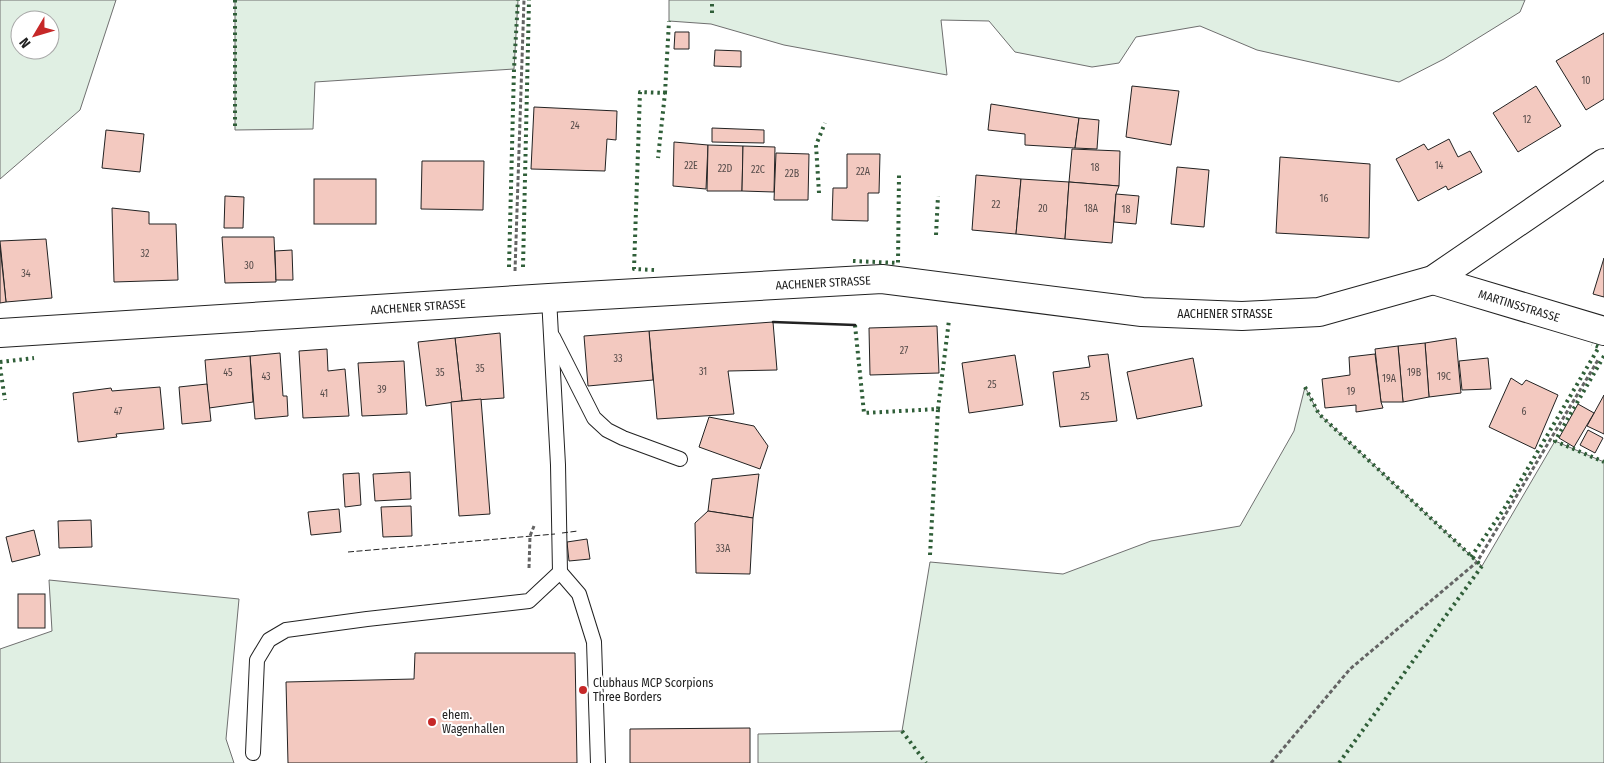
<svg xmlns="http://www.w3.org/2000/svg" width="1604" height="763" viewBox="0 0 1604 763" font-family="'Fira Sans Condensed',sans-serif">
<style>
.green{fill:#e0efe3;stroke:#6f6f6f;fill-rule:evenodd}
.building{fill:#f3c9c0;stroke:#222}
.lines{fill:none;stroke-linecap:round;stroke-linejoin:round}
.service-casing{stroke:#222;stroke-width:16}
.minor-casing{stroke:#222;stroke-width:30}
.tertiary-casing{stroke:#222;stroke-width:30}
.path{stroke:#646464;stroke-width:3;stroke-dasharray:4 2.5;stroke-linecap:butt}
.service{stroke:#fff;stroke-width:14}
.minor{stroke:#fff;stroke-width:28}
.tertiary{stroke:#fff;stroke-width:28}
.hedge{stroke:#2f5e38;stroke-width:4;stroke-dasharray:2.5 4;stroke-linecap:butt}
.fence{stroke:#222;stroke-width:1;stroke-dasharray:6 2.5;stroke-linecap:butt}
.wall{stroke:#222;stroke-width:2.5}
.poi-dot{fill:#c62828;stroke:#fff;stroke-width:2}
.labels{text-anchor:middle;stroke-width:4;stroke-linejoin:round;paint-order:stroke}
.number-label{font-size:10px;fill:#564c4a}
.street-label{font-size:12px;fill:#222;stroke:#fff}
.poi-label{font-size:12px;fill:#222;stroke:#fff;text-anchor:start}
</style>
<rect width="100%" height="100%" fill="#fff"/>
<g class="green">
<path d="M0,0H116L80,110L0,179ZM20,20H50V50H20Z"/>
<path d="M235,0H518L514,69L315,82L313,129L235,130Z"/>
<path d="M669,0H1525L1520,12L1444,59L1399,82L1257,50L1200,26L1136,37L1119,63L1092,67L1015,52L989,21L941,20L947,75L784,45L711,24L669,21Z"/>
<path d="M1305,387L1319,414L1482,566L1555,441L1604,462V763H758V734L902,731L930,562L1063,574L1151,541L1240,526L1294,431Z"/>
<path d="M49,580L239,599L226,739L234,763H0V649L52,631Z"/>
</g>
<g class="building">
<path d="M675,32H689V49H674Z"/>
<path d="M1604,33V99L1586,110L1556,61Z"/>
<path d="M715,50L741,51V67L714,66Z"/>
<path d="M1132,86L1179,91L1171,145L1126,137Z"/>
<path d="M1536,86L1561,126L1518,152L1493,113Z"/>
<path d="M991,104L1079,118L1075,148L1025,145V134L988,130Z"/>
<path d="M534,107L617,111L616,140L607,139L605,171L531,169Z"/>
<path d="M1079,118L1099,120L1097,149L1075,148Z"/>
<path d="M712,128L764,130V143L712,142Z"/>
<path d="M106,130L144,134L140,172L102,168Z"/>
<path d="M1449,139L1458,157L1470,151L1482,172L1448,190L1446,186L1418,201L1396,159L1424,144L1428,150Z"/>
<path d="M674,142L708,145L706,189L673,186Z"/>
<path d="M708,145L743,146L742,191H707Z"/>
<path d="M743,146L775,147L774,192L742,191Z"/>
<path d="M1072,149L1120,151L1119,186L1069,182Z"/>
<path d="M776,153L809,154L808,200H774Z"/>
<path d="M847,154H880L879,193H868V221L832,220L833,188H847Z"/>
<path d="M1280,157L1370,164L1369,238L1276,233Z"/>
<path d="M422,161H484L483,210L421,209Z"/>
<path d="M1177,167L1209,170L1204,227L1171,224Z"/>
<path d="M976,175L1021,179L1016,234L972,230Z"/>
<rect x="314" y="179" width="62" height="45"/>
<path d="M1021,179L1069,182L1065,239L1016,234Z"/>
<path d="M1069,182L1119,186L1116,194L1112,243L1065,239Z"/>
<path d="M1116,194L1139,196L1136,224L1114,222Z"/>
<path d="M225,196L244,197L243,228H224Z"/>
<path d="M112,208L149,212V224H176L178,280L114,282Z"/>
<path d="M222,237H274L276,282L225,283Z"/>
<path d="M46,239L52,298L6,302L0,241Z"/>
<path d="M0,247L6,302L0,303Z"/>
<path d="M292,250L293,280H276L275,251Z"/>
<path d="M1604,258V297L1593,294Z"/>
<path d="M773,322L777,370L728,371L734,414L657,419L649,331Z"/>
<path d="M937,326L939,373L870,375L869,328Z"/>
<path d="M649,331L653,380L588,386L584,336Z"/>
<path d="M500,333L504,398L462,401L455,338Z"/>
<path d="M455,338L462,401L426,406L418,342Z"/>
<path d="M1456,338L1461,393L1429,397L1425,343Z"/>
<path d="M1425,343L1429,397L1403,402L1398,346Z"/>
<path d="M1398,346L1403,402H1381L1375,349Z"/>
<path d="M327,349L328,371L345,369L349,416L303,418L299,351Z"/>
<path d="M280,353L283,396H287L288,416L255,419L250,356Z"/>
<path d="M1108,354L1117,421L1060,427L1053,372L1090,367L1088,356Z"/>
<path d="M1375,354L1381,402L1383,408L1356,412V405L1325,408L1322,379L1350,375L1349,357Z"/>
<path d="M1015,355L1023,405L969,413L962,363Z"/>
<path d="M250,356L253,402L209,408L205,360Z"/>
<path d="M1193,358L1202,406L1137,419L1127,372Z"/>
<path d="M1488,358L1491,389L1462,390L1459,361Z"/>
<path d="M404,361L407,414L362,416L358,363Z"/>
<path d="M1511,378L1522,385L1526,380L1558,395L1535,449L1489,427Z"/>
<path d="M207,384L211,421L182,424L179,387Z"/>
<path d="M160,387L164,429L116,434L117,437L78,442L73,393L111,388L112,391Z"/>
<path d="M1604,395V434L1587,426Z"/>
<path d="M481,399L490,514L459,516L451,402Z"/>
<path d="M1578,404L1594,413L1574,447L1559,438Z"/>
<path d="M709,417L754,426L768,446L760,469L699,447Z"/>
<path d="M1588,430L1603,438L1595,453L1580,445Z"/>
<path d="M410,472L411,499L375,501L373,474Z"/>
<path d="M359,473L361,505L345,507L343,474Z"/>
<path d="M759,474L753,518L708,511L712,479Z"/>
<path d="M411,506L412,536L383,537L381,507Z"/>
<path d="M339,509L341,532L311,535L308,512Z"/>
<path d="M708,511L753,518L750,574L696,573L695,523Z"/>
<path d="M91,520L92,547L59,548L58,521Z"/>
<path d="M34,530L40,555L12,562L6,537Z"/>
<path d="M587,539L590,559L569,561L567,542Z"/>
<rect x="18" y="594" width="27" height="34"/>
<path d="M415,653H575L577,763H288L286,682L414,679Z"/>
<path d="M750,728V763H630V729Z"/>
</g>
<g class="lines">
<defs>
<g id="service">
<path d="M549,298L558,465L560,572L579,594L594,642L598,763"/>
<path d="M553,337L594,418L607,430L623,438L680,459"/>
<path d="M253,753L257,660L269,640L286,630L367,619L529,601L560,572"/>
</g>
<path id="minor" d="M1433,280L1604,331"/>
<path id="tertiary" d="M0,333L549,298L882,279L1142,312L1242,316L1319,312L1433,280L1604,163"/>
</defs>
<use href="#service" class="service-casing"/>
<use href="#minor" class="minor-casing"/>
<use href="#tertiary" class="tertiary-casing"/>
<g class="path">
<path d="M515,271L524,0"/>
<path d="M529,568L530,536L534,526"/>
<path d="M1271,763L1350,669L1477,562L1598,360"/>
</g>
<use href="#service" class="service"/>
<use href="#minor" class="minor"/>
<use href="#tertiary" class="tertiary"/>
<g class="hedge">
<path d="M235,0V130"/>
<path d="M712,13V0"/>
<path d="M665,93L669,21"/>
<path d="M819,193L816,145L825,123"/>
<path d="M936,235L938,196"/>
<path d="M853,261L898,263L899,175"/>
<path d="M509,267L514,69L518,0"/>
<path d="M523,267L529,0"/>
<path d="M654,270L634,269L640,92L665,93L658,158"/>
<path d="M855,325L864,413L938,409L949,320"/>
<path d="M1604,356L1555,441L1604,462"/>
<path d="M0,362L34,358"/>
<path d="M0,367L5,400"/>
<path d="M1305,387L1319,414L1482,566L1339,763"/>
<path d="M930,555L938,409"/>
<path d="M1471,557L1504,509L1599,347L1592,344"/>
<path d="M902,731L926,763"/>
</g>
<g class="fence">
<path d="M562,533L578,531"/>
<path d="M348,552L555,534"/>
</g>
<path class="wall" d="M773,322L855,325"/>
</g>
<g class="poi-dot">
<circle cx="583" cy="690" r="5"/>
<circle cx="432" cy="722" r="5"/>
</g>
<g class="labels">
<g class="number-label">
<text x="1586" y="84">10</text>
<text x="1527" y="123">12</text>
<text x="575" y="129">24</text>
<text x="691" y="169">22E</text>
<text x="1439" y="169">14</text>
<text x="1095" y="171">18</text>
<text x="725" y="172">22D</text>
<text x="758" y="173">22C</text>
<text x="863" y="175">22A</text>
<text x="792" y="177">22B</text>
<text x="1324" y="202">16</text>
<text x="996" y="208">22</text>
<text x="1043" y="212">20</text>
<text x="1091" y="212">18A</text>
<text x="1126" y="213">18</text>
<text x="145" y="257">32</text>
<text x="249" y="269">30</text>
<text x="26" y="277">34</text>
<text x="904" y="354">27</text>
<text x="618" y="362">33</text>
<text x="480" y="372">35</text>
<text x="703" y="375">31</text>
<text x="228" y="376">45</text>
<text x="440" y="376">35</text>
<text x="1414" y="376">19B</text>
<text x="266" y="380">43</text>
<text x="1444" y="380">19C</text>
<text x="1389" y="382">19A</text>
<text x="992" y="388">25</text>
<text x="382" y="393">39</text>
<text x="1351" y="395">19</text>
<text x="324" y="397">41</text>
<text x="1085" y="400">25</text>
<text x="118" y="415">47</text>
<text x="1524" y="415">6</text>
<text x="723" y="552">33A</text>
</g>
<g class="street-label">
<text transform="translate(823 283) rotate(-3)" y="4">AACHENER STRASSE</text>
<text transform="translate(1519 306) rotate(17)" y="4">MARTINSSTRASSE</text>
<text transform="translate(418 307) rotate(-4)" y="4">AACHENER STRASSE</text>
<text x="1225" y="318">AACHENER STRASSE</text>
</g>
<g class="poi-label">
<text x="593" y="687">Clubhaus MCP Scorpions<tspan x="593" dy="14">Three Borders</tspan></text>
<text x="442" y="719">ehem.<tspan x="442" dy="14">Wagenhallen</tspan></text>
</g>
</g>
<g transform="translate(35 35) rotate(232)"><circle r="24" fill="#ffffff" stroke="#a7a7a7"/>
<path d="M0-4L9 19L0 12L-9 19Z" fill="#c62828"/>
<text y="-8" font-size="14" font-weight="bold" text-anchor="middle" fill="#222222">N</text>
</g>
</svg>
